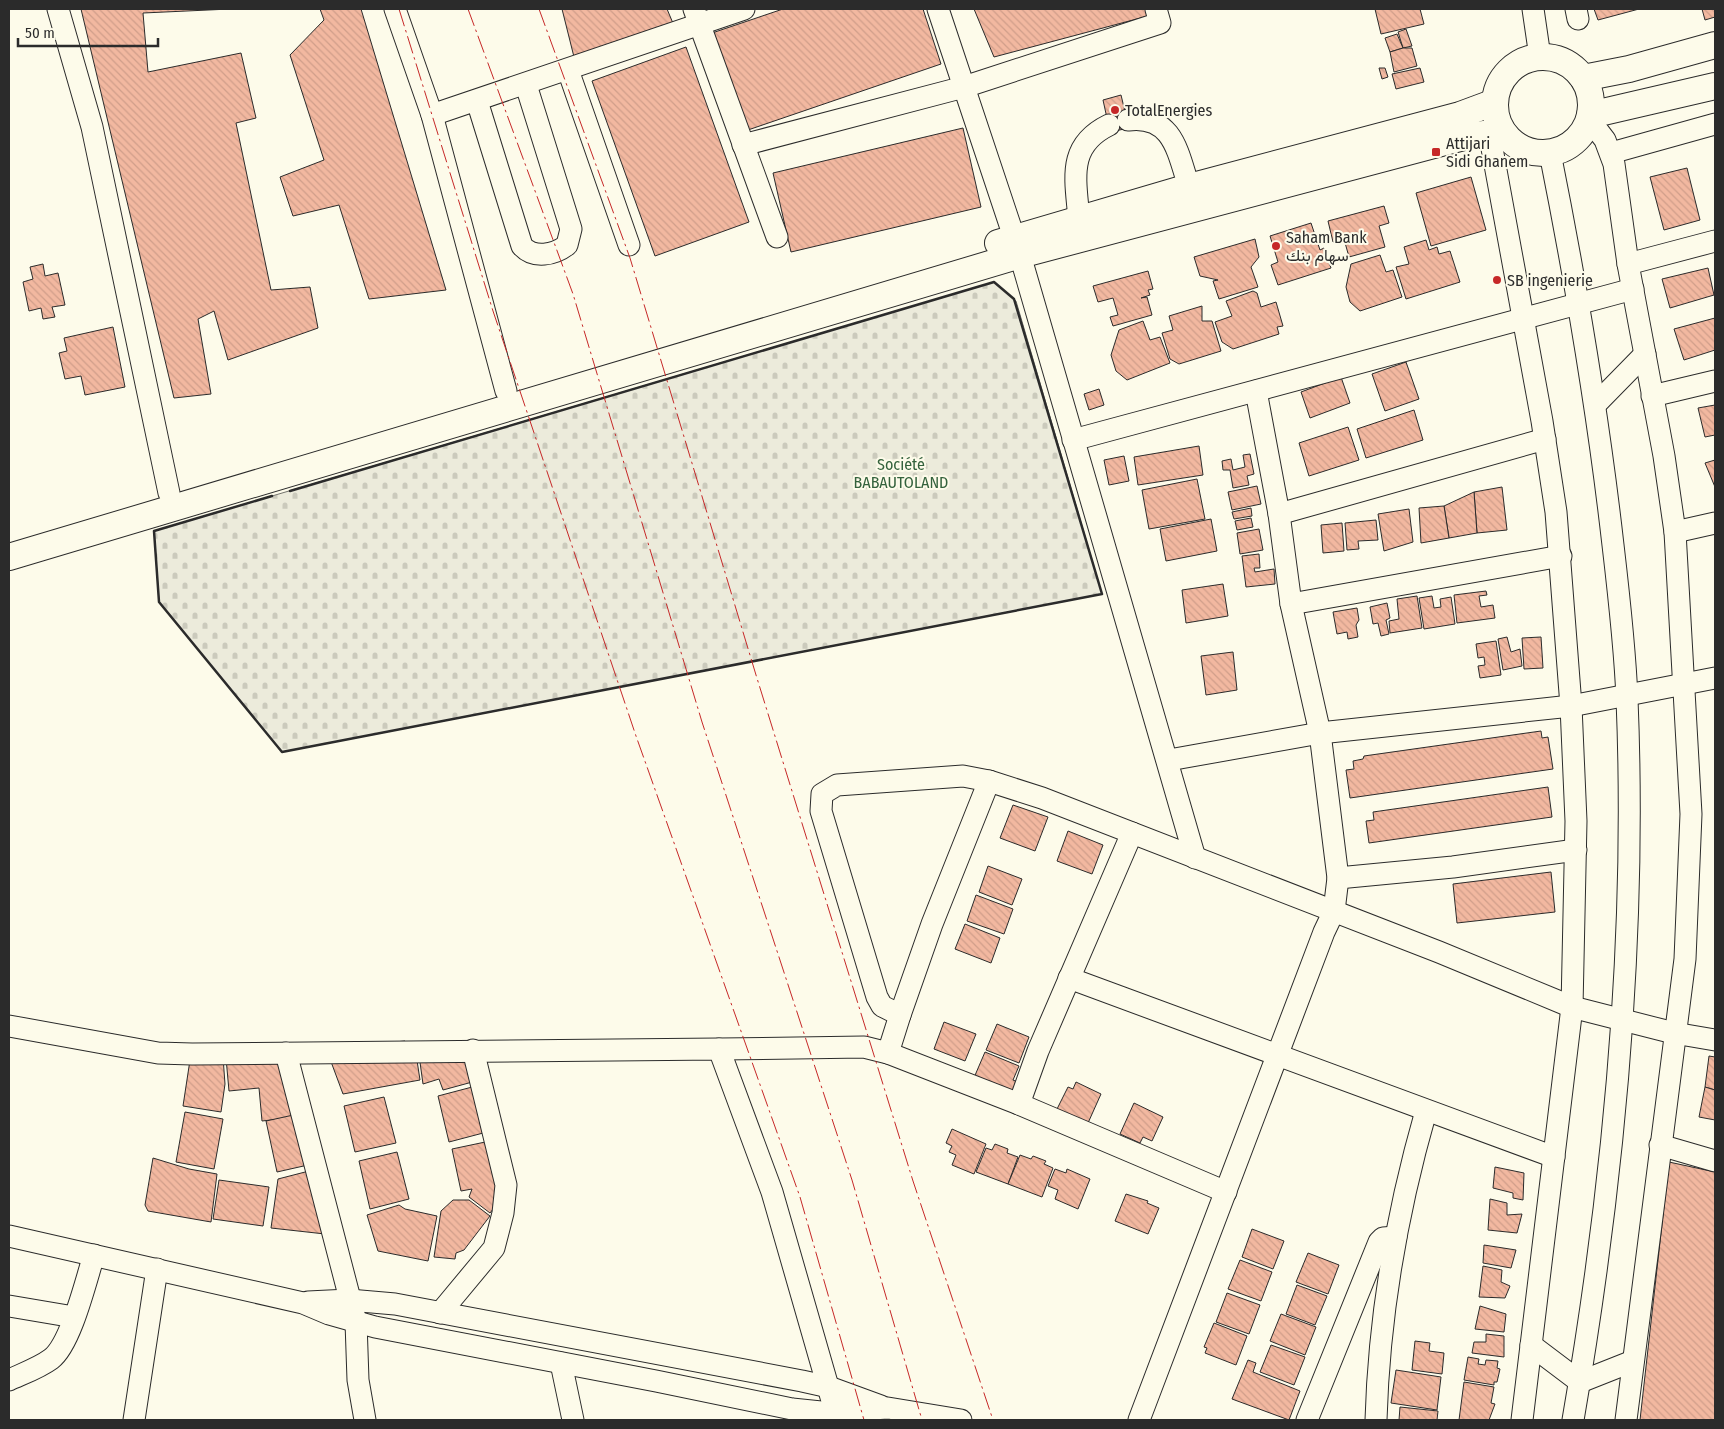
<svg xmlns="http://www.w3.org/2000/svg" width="1724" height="1429" viewBox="0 0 1724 1429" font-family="'Fira Sans Condensed',Vazirmatn,sans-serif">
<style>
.cemetery{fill:url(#cemetery-stones);stroke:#74746e}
.building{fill:url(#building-back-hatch);stroke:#2b2b2b}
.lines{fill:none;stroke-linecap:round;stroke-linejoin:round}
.minor-casing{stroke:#2b2b2b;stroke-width:23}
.major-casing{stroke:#2b2b2b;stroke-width:28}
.minor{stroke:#fdfbea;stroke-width:21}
.major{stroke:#fdfbea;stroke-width:26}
.wall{stroke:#2b2b2b;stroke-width:2.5}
.power{stroke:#c62828;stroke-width:1;stroke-dasharray:18 4 2.5 4;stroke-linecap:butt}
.poi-dot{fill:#c62828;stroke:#fdfbea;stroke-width:2}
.labels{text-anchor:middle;stroke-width:4;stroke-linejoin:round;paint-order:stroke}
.poi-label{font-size:16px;fill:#2b2b2b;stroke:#fdfbea;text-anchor:start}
.park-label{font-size:16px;fill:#34623c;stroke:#fdfbea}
</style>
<defs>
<pattern id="cemetery-stones" width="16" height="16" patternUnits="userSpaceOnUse" patternTransform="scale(1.25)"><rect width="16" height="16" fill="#ecebdb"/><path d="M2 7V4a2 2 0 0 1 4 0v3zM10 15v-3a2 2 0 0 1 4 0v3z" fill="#cbcabc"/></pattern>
<pattern id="building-back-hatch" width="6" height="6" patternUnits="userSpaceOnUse" patternTransform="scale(1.25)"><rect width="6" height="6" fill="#f2b8a0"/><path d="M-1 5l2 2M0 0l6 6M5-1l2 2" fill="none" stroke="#d09e8a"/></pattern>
</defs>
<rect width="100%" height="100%" fill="#fdfbea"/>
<path class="cemetery" d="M994,282L1016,301L1102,594L282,752L159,602L154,531Z"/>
<g class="building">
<path d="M81,9H230L143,13L148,72L241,53L256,118L236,123L271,290L310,287L318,328L228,360L214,311L198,319L211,394L174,398Z"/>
<path d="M320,9H361L446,290L369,299L339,205L293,216L280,177L324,160L290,55L324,20Z"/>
<path d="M562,9H667L675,28L575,61Z"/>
<path d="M783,9H923L941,64L745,131L712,33Z"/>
<path d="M974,9H1147L1148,16L994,57Z"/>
<path d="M1375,9H1420L1424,24L1381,34Z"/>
<path d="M1594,9H1639L1598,20Z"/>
<path d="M1702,9H1715V17L1705,20Z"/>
<path d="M1406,29L1412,46L1403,48L1398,32Z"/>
<path d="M1397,34L1403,48L1390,52L1385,38Z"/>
<path d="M686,47L749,222L655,256L592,81Z"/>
<path d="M1403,48H1412L1417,66L1394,72L1390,52Z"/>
<path d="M1379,68H1385L1388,77L1382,79Z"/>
<path d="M1420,68L1424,82L1396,89L1392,74Z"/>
<path d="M1121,95L1129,128L1110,132L1103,100Z"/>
<path d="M963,128L981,207L791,252L773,173Z"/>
<path d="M1687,168L1700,220L1664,230L1650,177Z"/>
<path d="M1471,177L1486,230L1431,246L1416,193Z"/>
<path d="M1384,206L1389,223L1379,226L1385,247L1349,257L1344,239L1333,242L1328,221Z"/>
<path d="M1311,223L1320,250L1324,248L1331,268L1278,285L1271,265L1278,262L1270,236Z"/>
<path d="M1255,239L1259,257L1251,267L1258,287L1219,299L1213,281L1218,280L1200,276L1194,257Z"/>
<path d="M1426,240L1429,250L1437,247L1439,254L1450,251L1460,282L1406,299L1396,267L1409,264L1404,247Z"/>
<path d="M1380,255L1386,272L1393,270L1402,297L1360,311L1350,302L1346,287L1351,264Z"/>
<path d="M43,264L45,276L58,273L65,305L52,307L55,317L43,319L41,308L29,311L23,282L33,279L30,267Z"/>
<path d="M1708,268L1714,295L1670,308L1662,279Z"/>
<path d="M1148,271L1153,289L1148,290L1150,295L1141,298L1147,297L1152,315L1113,326L1110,317L1118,315L1113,298L1098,302L1093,286Z"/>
<path d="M1253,291L1257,293L1261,307L1276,302L1283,326L1277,327L1279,334L1233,349L1222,342L1215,322L1232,316L1226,301Z"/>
<path d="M1202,306V321H1212L1221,351L1179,364L1170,359L1162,333L1173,330L1169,316Z"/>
<path d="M1715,318V350L1684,360L1674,329Z"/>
<path d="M1143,321L1150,340L1160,337L1170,363L1127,380L1116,371L1111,355L1119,330Z"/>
<path d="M113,327L125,387L85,395L81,376L65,379L59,353L67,351L64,338Z"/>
<path d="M1406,362L1419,399L1385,411L1372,374Z"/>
<path d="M1341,377L1350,403L1310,418L1301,392Z"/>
<path d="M1099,389L1104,405L1089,410L1084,394Z"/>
<path d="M1715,405V435L1705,437L1698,408Z"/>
<path d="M1414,410L1423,440L1366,458L1357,429Z"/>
<path d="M1348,427L1359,460L1309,476L1299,443Z"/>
<path d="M1199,446L1203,475L1138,485L1134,457Z"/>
<path d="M1250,454L1254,474L1247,476L1249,485L1233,488L1230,470H1223L1222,461L1231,459L1233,470L1245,467L1243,455Z"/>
<path d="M1124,456L1129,481L1109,485L1104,460Z"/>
<path d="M1715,460V487L1705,463Z"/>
<path d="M1197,479L1205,519L1149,529L1142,490Z"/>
<path d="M1257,486L1261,504L1232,510L1228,492Z"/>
<path d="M1502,487L1507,530L1477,533L1474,492Z"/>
<path d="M1474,492L1477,533L1449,538L1444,506Z"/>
<path d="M1444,506L1449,538L1421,543L1419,508Z"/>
<path d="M1251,508L1252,516L1234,519L1232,512Z"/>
<path d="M1409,509L1413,542L1384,551L1378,514Z"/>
<path d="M1251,518L1253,527L1237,530L1235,521Z"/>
<path d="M1211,519L1217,551L1166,561L1160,529Z"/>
<path d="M1376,520L1378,540L1358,541L1359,549L1347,550L1345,523Z"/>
<path d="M1342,523L1344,551L1323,553L1321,525Z"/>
<path d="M1259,529L1263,550L1240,554L1237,533Z"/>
<path d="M1259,554L1260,568H1254L1255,572L1274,569L1275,584L1246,587L1242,556Z"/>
<path d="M1223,584L1228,616L1186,623L1182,590Z"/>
<path d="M1486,591L1487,595L1479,596L1481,607L1493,605L1495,618L1457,623L1454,595Z"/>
<path d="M1417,596L1422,628L1390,633L1389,621L1399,619L1397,599Z"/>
<path d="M1432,596L1434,608L1441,607L1440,599L1451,597L1455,624L1424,629L1419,598Z"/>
<path d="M1387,603L1390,618L1386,620L1389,634L1381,636L1378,623L1373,624L1370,607Z"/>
<path d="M1357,608L1359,620L1356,625L1358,637L1348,639L1347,632L1337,634L1333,612Z"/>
<path d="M1507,637L1511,652L1520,649L1522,666L1503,670L1498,639Z"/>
<path d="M1541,637L1543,668L1524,669L1522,638Z"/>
<path d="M1496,641L1501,675L1480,678L1478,666L1485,665L1484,657L1478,658L1476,644Z"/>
<path d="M1233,652L1237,690L1206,695L1201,656Z"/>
<path d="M1541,731L1542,738L1548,737L1553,769L1350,798L1346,770L1354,769L1353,761L1363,759L1364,756Z"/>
<path d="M1548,787L1552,817L1369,843L1366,821L1374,820L1373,812Z"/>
<path d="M1013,805L1048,817L1035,851L1000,838Z"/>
<path d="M1068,831L1103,845L1092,874L1057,861Z"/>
<path d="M988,866L1022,879L1012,905L979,892Z"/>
<path d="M1551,872L1555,912L1457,923L1453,884Z"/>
<path d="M976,895L1013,909L1004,934L967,921Z"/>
<path d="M965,924L1000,938L991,963L955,949Z"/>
<path d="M944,1022L976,1034L965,1061L934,1049Z"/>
<path d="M997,1024L1029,1037L1019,1063L986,1050Z"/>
<path d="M405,1041L416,1054L420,1080L343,1094L330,1059L374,1044Z"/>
<path d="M225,1047L292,1051L306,1116L262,1121L259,1088L229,1091Z"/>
<path d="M985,1052L1019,1066L1013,1080L1020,1083L1015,1096L973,1080Z"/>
<path d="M419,1055H468L476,1081L443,1090L439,1079L423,1084Z"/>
<path d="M1709,1056L1715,1057V1090L1705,1087Z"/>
<path d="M223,1057L225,1084L221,1112L183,1106L190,1060Z"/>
<path d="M1076,1082L1101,1094L1088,1123L1057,1109L1068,1087L1073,1089Z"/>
<path d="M476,1086L487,1132L449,1142L438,1096Z"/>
<path d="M1705,1087L1715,1090V1120L1699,1117Z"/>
<path d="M384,1097L396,1143L355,1152L344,1106Z"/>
<path d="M1134,1103L1163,1117L1152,1141L1143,1137L1140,1143L1120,1134Z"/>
<path d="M185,1112L223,1119L214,1169L176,1162Z"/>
<path d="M298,1114L308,1165L277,1172L266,1121Z"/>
<path d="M952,1129L986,1144L974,1174L952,1165L956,1155L949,1152L952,1146L946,1143Z"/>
<path d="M490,1141L502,1198L490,1213L469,1197L472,1189L461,1191L452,1149Z"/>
<path d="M995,1144L1008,1149L1007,1153L1018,1157L1008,1184L976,1172L986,1148L992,1150Z"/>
<path d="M397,1152L409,1199L370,1209L359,1161Z"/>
<path d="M1020,1155L1031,1159L1033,1156L1046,1161L1044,1164L1053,1168L1042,1197L1008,1184Z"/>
<path d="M153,1158L189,1169L217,1174L211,1222L148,1211L145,1205Z"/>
<path d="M1669,1162L1715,1172V1420H1640Z"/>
<path d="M1495,1167L1524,1173L1523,1200L1513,1198V1193L1493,1188Z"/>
<path d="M1055,1169L1066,1173L1067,1169L1090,1179L1078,1209L1055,1199L1058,1190L1048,1186Z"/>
<path d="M309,1171L325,1234L271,1228L278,1179Z"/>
<path d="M219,1180L269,1187L263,1226L213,1219Z"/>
<path d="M1126,1194L1148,1201L1147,1203L1159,1208L1148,1234L1115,1221Z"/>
<path d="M1490,1199L1507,1203V1215L1522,1214L1517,1233L1488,1230Z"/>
<path d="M453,1200H469L490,1216L464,1250L456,1253L455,1259L434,1257L441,1211Z"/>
<path d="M399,1205L405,1209L437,1216L428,1261L378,1251L367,1215Z"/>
<path d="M1252,1229L1284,1241L1273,1269L1242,1257Z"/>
<path d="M1484,1245L1516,1250L1511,1268L1483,1263Z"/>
<path d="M1308,1253L1339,1265L1328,1294L1296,1282Z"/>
<path d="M1240,1260L1272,1272L1261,1301L1228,1289Z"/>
<path d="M1483,1266L1502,1270L1501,1282L1510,1286L1505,1298L1479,1297Z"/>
<path d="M1297,1285L1327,1296L1315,1325L1286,1314Z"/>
<path d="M1227,1293L1260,1305L1249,1334L1216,1322Z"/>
<path d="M1480,1306L1506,1314L1504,1332L1475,1329Z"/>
<path d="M1281,1314L1316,1327L1305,1355L1270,1341Z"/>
<path d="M1214,1323L1247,1336L1236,1365L1205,1353L1207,1348L1204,1347Z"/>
<path d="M1486,1334L1504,1336V1357L1472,1353L1474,1342H1486Z"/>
<path d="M1415,1341L1430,1343L1429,1351L1444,1353L1442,1374L1412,1370Z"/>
<path d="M1271,1345L1305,1357L1294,1385L1260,1372Z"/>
<path d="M1468,1357L1479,1359L1478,1364L1485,1365L1486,1360L1498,1361L1497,1368L1500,1369L1497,1382H1494V1385L1464,1380Z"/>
<path d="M1248,1360L1256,1363L1253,1372L1300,1391L1289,1420L1232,1399Z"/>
<path d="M1396,1370L1441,1377L1437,1410L1391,1403Z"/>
<path d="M1464,1382L1494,1387L1491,1403L1495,1404L1489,1420H1459Z"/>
<path d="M1400,1407L1438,1411L1437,1420H1399Z"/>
</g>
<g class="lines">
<defs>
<g id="minor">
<path d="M58,9L92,127L169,493"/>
<path d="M395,9L432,115L506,391"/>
<path d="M694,9L777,237"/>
<path d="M938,9L1020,255L1195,858"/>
<path d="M1533,9L1540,57"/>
<path d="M1576,9L1578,19"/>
<path d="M568,70L629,245"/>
<path d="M477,101L522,246C534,259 554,255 567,245L571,229L526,85"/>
<path d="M432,115L744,9"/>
<path d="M1589,119L1605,140L1614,164L1628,264L1664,456L1675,532L1691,814L1685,959L1626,1420"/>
<path d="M1128,120C1173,114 1178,153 1189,187"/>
<path d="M1489,132L1542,421L1556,512L1571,706L1576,821L1572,1007L1522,1420"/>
<path d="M743,145L964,87L1160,23L1156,9"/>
<path d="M1550,153C1576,283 1598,413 1613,545C1619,596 1625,647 1627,699C1637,940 1614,1182 1573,1420"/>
<path d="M1611,153L1715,124"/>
<path d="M1079,220C1076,180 1066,146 1109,125"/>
<path d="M1628,264L1715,241"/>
<path d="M1652,396L1715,381"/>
<path d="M1596,404L1645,354"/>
<path d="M1073,440L1633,289"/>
<path d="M1279,514L1545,439"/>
<path d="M1675,532L1715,523"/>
<path d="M1291,604L1561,556"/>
<path d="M1169,760L1320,733L1571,706L1715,678"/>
<path d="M1338,878L1453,867L1576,850"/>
<path d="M1069,978L1554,1157"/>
<path d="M900,1015L932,924L989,781"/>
<path d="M9,1026L158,1053L192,1054L719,1049L772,1192L835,1411"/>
<path d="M719,1049L864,1047L888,1053L1019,1104L1226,1192"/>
<path d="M286,1053L356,1322L358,1380L365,1420"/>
<path d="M888,1053L900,1015L882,1006L877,997L821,811L822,794L837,785L963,776L989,781L1042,798L1439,952L1572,1007L1674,1033L1715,1040"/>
<path d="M1019,1104L1038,1051L1132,833"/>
<path d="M1660,1145L1715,1161"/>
<path d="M9,1236L303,1303L329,1314L375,1327L656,1381L792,1409L821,1412L888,1408L961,1420"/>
<path d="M308,1302L349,1300L395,1304L802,1381L829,1387L881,1406"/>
<path d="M9,1306L74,1317"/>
<path d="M440,1313L494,1248L503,1213L506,1185L473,1050"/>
<path d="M1531,1345L1580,1382L1633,1361"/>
<path d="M561,1363L573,1420"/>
<path d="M9,1380C22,1374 39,1368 51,1359C71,1344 86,1280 94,1255"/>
<path d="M134,1420L157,1269"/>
<path d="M1139,1420L1324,932L1334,911L1338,878L1320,733L1291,604L1279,514L1256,391"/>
<path d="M1307,1420L1379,1242L1383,1238L1396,1237"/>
<path d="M1376,1420C1379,1315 1397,1212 1426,1111"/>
</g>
<g id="major">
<circle cx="1543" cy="105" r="48"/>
<path d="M1583,78L1629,69L1715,45"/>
<path d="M1590,115L1715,86"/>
<path d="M998,243L1189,187L1460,115L1495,102"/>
<path d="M9,557L1020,255L1464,137L1502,131"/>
</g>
</defs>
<use href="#minor" class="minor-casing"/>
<use href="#major" class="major-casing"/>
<use href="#minor" class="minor"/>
<use href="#major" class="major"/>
<path class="wall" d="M272,496L154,531L159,602L282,752L1102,594L1014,299L994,282L290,491"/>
<g class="power">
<path d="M399,9L493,311L636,736L800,1197L864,1420"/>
<path d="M468,9L573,294L702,722L852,1180L922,1420"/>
<path d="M539,9L630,258L756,675L913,1181L993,1420"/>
</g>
</g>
<g class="poi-dot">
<circle cx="1115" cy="110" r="5"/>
<rect x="1431" y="147" width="10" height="10" rx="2.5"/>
<circle cx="1276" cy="246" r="5"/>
<circle cx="1497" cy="280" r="5"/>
</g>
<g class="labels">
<g class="poi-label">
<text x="1125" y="116">TotalEnergies</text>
<text x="1446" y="149">Attijari<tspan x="1446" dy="18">Sidi Ghanem</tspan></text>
<text x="1286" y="243">Saham Bank<tspan x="1286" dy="18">سهام بنك</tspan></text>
<text x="1507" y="286">SB ingenierie</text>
</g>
<g class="park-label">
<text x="901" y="470">Société<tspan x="901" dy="18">BABAUTOLAND</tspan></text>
</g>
</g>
<rect width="1724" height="1429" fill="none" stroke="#2b2b2b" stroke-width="20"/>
<path d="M18 38v8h140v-8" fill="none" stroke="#2b2b2b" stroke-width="2.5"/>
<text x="25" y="38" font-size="15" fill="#2b2b2b" stroke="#fdfbea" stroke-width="4" paint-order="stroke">50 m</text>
</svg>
